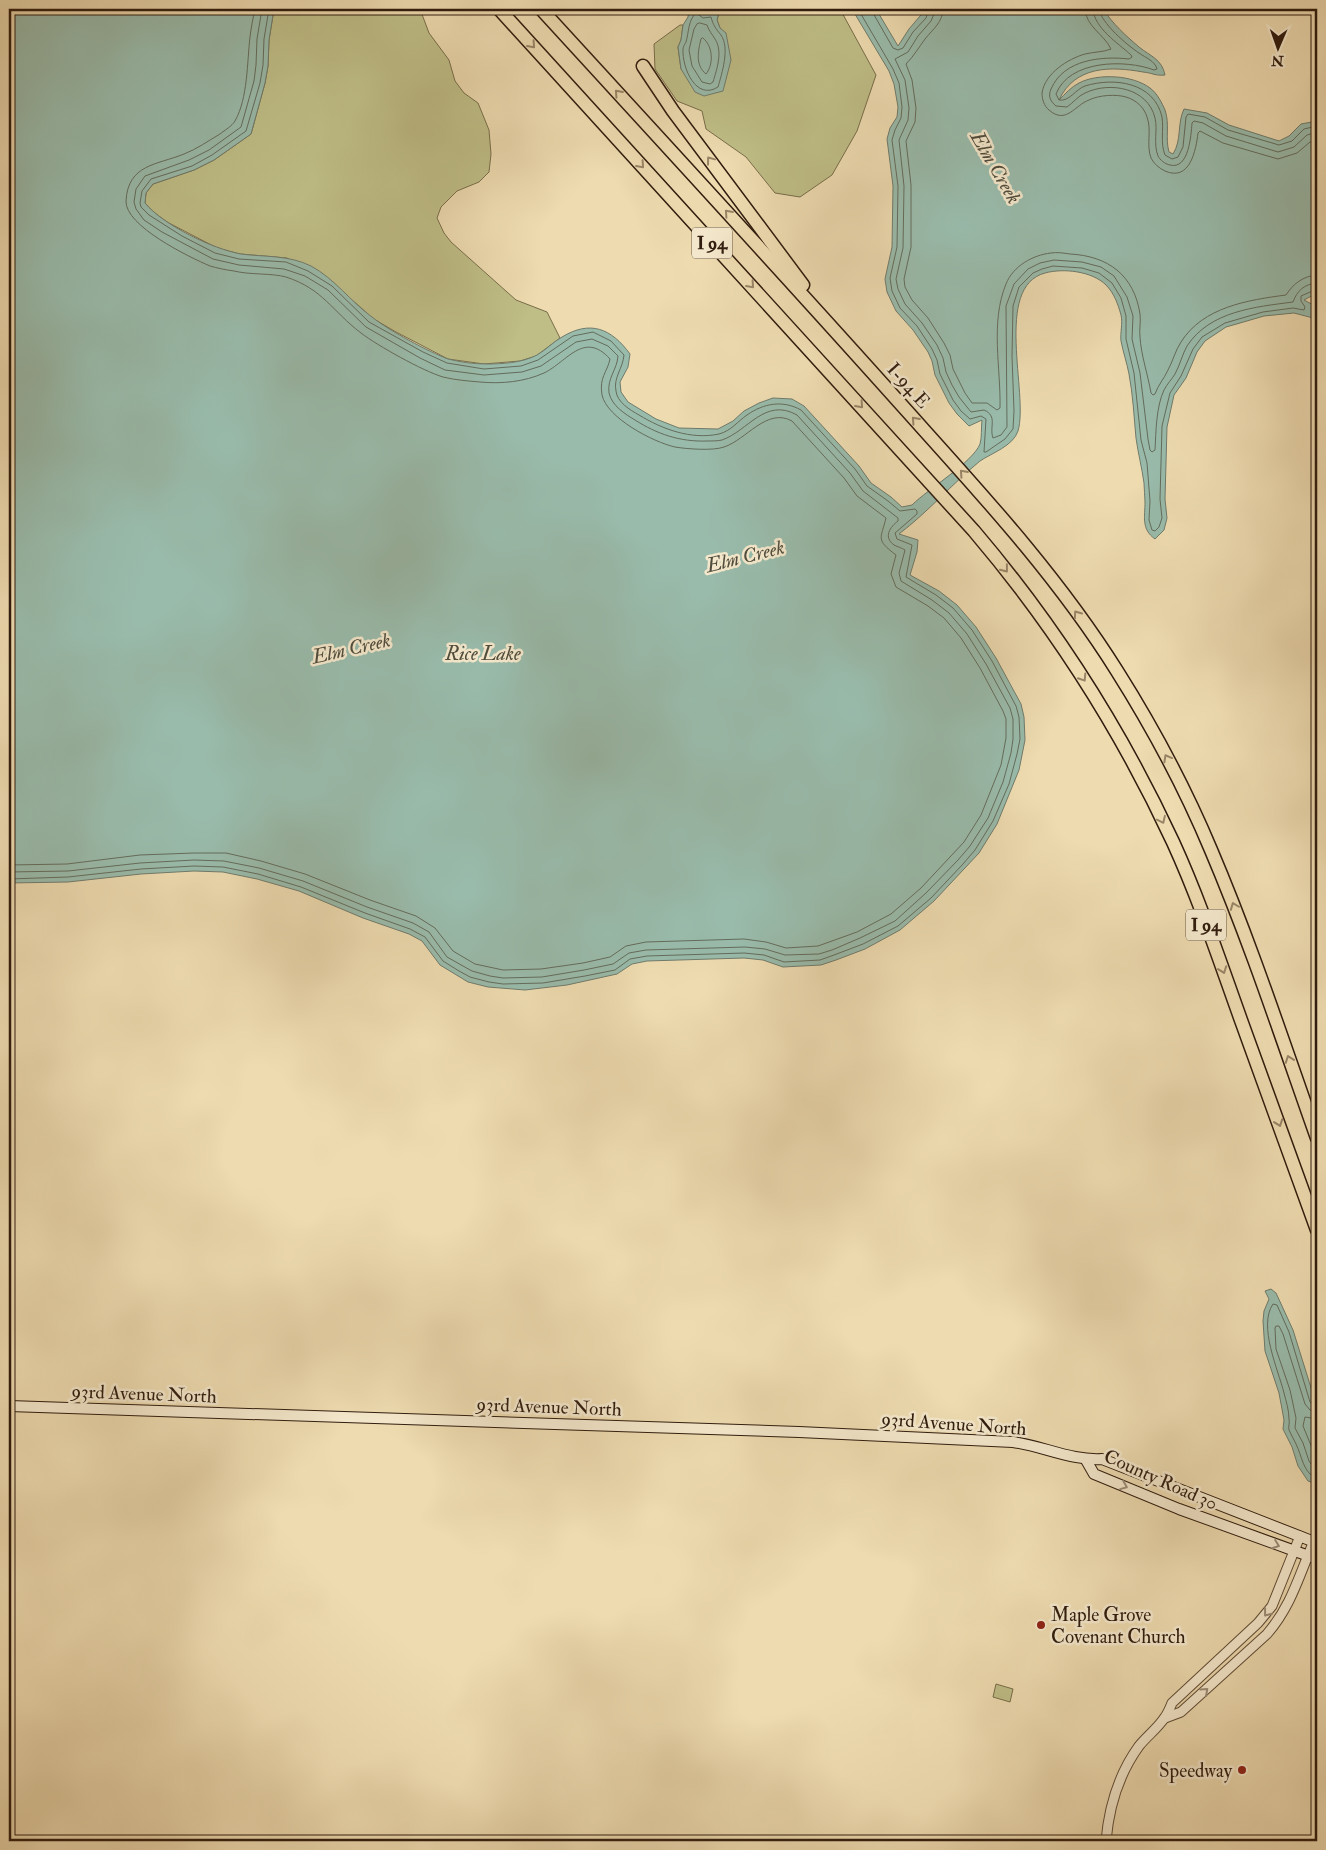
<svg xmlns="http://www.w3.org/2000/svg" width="1326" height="1850" viewBox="0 0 1326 1850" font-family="'IM FELL Double Pica',serif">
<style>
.green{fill:#bfbe87;stroke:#786d4a}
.water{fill:#99bbab;stroke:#6f7b6c}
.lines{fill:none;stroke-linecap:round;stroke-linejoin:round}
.shore{stroke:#646c5c;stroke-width:1}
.tertiary-casing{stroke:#604c36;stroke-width:11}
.secondary-casing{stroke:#301c0e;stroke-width:12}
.motorway-casing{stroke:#301c0e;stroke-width:15}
.tertiary{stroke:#f4e8cc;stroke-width:9}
.secondary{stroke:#f4e8cc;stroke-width:10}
.motorway{stroke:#eedbb0;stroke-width:12}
.oneway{stroke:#988567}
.oneway2{stroke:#9c8c76}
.poi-dot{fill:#8f2418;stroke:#f4e8cc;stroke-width:2}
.labels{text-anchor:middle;stroke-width:5;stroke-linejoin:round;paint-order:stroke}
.shield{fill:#f4e8cc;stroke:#6b5947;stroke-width:1}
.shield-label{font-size:18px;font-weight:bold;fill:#301c0e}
.street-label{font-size:19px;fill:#301c0e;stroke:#f4e8cc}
.poi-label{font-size:19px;fill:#301c0e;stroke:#f4e8cc;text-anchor:start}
.water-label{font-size:20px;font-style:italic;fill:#504c3d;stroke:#f4e8cc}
</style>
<rect width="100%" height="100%" fill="#eedbb0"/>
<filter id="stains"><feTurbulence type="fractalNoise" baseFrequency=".004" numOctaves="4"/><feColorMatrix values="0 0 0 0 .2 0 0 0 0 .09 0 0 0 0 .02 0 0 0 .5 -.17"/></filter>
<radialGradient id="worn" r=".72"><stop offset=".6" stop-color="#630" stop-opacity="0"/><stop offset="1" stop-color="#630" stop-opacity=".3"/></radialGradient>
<g class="green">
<path d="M274,9H420L429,33L449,60L455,81L464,93L478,103L489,130L491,154L489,172L479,182L457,191L441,207L437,218L444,233L451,242L516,300L547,312L560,338L536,356L520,361L484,364L448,359L396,332L372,318L357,304L287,258L240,254L217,248L167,222L152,211L145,203L146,193L153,184L194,170L214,160L251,134L265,83L268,66L269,40Z"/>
<path d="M746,9H840L876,75L857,131L832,175L800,197L775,193L746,157L706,129L702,111L677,101L655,69L654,44L680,25H683L681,40L678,47L681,69L720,28L717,20L719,13L726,10Z"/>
<path d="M996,1684L1013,1689L1010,1702L993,1697Z"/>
</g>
<g class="water">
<path d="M9,9H274L269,40L268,66L265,83L251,134L214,160L194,170L153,184L146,193L145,203C163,225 213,249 241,254C264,257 289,255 311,266C335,279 350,301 372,317C388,330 429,352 448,359C460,362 473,364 486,364C502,364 522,363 537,355C546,350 553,342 562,337C590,320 611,328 630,354L628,367L620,382L621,392L628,402L656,419L679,428L718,429L733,421L744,411L759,403L773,398L792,399L804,406L859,466L871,483L891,497L902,507L912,505C928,489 973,462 980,444C982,437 981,428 982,420L969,426L957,414L949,403L935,375L932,361L928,352L913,330L896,311L887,292L885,279L892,247L893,186L887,139L890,128L897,117L898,107L894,84L889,71L852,9H876L898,46L909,29L926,9H1103C1113,24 1125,35 1139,47C1150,56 1162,59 1165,75C1155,76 1153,73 1143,72C1110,66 1075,66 1059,100C1065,94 1071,87 1079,83C1098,73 1133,75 1150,88C1157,93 1162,103 1165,110C1170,124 1165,138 1169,152L1173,154C1182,140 1177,123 1184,109L1207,113L1229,125L1279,141L1289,136L1301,124L1317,121V293L1304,300L1317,307V319L1294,313L1264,316L1240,323L1226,327L1205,341L1197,352L1186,378L1174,395L1167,427L1165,499L1167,518L1164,530L1155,539C1141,529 1145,517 1145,502C1145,496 1144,489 1144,483C1142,468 1138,453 1136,438C1134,417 1133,395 1129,374C1127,363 1123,352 1121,341C1120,333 1123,323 1121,315C1118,304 1114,293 1106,285C1092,271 1063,268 1045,273C993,287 1029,394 1018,431C1013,446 992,453 980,461C952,484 928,512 899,534L918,540L917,552L910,575L939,591L957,605L976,627L996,658L1021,704L1024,717L1025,740L1019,770L997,824L979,853L934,901L900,930L865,949L836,960L821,965L783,967L763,960L744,958L647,961L632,964L617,974L567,985L525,990L488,987L468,982L440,965L422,941L409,934L363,918L299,891L257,879L223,872L194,871L141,874L68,882L9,883Z"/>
<path d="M689,9H700L704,14L710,9H746L726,10L719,13L717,20L720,28L726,33L731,60L723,91L704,96L695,92L681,69L678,47L681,40L683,25L688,17Z"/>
<path d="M1271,1289L1276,1293L1293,1330L1317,1407V1484L1308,1481L1298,1466L1292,1447L1283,1429L1284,1420L1279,1393L1265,1351L1263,1321L1264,1311L1269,1299L1265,1291Z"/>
</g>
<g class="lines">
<g class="shore">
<path d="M858,9L893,69L899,83L902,107L901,118L895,130L892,140L898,186L897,247L890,278L892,291L900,308L917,326L932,349L937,360L940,374L953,400L961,411L970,419L981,416L986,419L984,452H986L1005,439L1013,429L1014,411L1012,356L1013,306L1019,287L1033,273L1042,269L1053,266L1082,268L1099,273L1112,283L1121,298L1126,316V339L1134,373L1141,440L1147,463L1150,501L1149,520L1152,530L1155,531L1159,527L1162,518L1160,499L1162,426L1170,393L1181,376L1193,349L1202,337L1225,323L1263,312L1293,308L1304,310L1305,307L1301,301V296L1317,289"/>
<path d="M872,9L873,13L893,48L898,50L903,48L913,32L926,18L929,9"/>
<path d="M936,9L931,21L918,36L908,52L895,59L905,80L909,108L908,120L899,140L904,186L903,248L896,279L898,289L905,304L922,323L937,345L943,358L946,372L952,385L959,397L971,412L984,410C998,416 989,427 993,438L1001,435L1007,427L1006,306L1014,284L1028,269L1040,263L1054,260L1082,262L1101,267L1114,276L1127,297L1133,316L1132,339L1140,373L1148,439L1150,450L1152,452L1155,450C1156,432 1156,407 1164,390C1167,384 1172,379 1175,374C1180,365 1182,355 1187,346C1210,311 1255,307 1293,302C1297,291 1304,284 1317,283"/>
<path d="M943,9C943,22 933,29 925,39C919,47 914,56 906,64L912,80L916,108L915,122L906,141L911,185V247L904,279L905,287L912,300L928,318L944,343L950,355L953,369L965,393L972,403H987L997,410L1000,408C1001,368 990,323 1006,284C1013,266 1033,255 1051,253C1057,252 1063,253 1070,254C1108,256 1134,275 1140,314C1141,322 1139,330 1140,337C1141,355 1148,375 1151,393L1153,395L1155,394C1158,385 1164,379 1168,370C1173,361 1175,351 1181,342C1203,307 1248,300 1286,295C1293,284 1303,276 1317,275"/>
<path d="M1085,9C1086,27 1104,34 1111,49C1104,52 1093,52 1085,54C1068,59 1045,73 1042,93C1042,99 1044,106 1049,110C1066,125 1075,105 1089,100C1099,95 1116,94 1126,97C1136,100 1144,107 1147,117C1152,130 1146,145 1151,158C1154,164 1159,168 1165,171C1190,182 1196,150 1198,133L1200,131L1223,143L1278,159L1297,153L1310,142L1317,140"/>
<path d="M1093,9C1094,28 1118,43 1131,55L1132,57L1129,59C1102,56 1064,59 1051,89C1048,96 1050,101 1056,106L1067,107C1073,103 1078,96 1085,93C1110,81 1148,88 1155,118C1158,130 1153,143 1158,156C1160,160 1165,164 1170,165C1189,170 1191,135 1192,123L1194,121L1203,123L1226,136L1278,152L1294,147L1307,135L1317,132"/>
<path d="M1099,9C1101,23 1127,45 1139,53C1146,58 1155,61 1157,69L1154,70C1125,59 1069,60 1056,94L1059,100C1069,102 1076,89 1085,86C1114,77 1154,82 1162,117C1164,130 1160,142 1165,155L1172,159L1178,157L1183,147L1186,117L1188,114L1205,117L1228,130L1279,145L1292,141L1304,129L1317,126"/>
<path d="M696,13L703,18L711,17C713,25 716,29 721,35C730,48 722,73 718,87C696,101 682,68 683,49C683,47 685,44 686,42C689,32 688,20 696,13Z"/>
<path d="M700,23L707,25C709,31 712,34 715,39C723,51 717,69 713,82L710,84L702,82L692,66L689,50L694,29L697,24Z"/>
<path d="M703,38C713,46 714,64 706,74C695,65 698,51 701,39Z"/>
<path d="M9,865L67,864L140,855L194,853H226L261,861L305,874L370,900L416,916L435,928L453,951L475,964L503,970L541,969L583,963L610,957L626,946L646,942L744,939L766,942L786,948L818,946L857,932L891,914L921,888L964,842L981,815L1001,765L1006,738V719L1003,711L980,668L961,638L944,618L928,606L896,587L891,574L896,555C875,539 881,539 886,518L857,496L844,478L792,421C767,407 746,440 724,447C713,451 687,449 675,447C653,442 607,418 602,395C599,377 607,373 610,359C584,330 567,362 544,373C524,382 501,384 480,382C468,381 455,380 443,377C423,371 378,346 361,333C332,311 323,289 286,277C272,273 250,275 234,271C226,270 217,268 210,266C189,257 125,226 126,201C128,164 157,165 184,154C197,149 208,141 220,134C225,130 232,126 235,121C248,98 247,62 250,37C251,28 253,18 255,9"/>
<path d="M9,872L68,871L140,863L194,860L224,861L259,868L303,881L367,907L413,923L429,932L447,957L463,966L472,971L490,976L503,978L542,977L584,970L613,964L629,953L646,950L745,947L765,949L785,955L819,954L832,950L860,938L895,921L926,893L958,860L970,846L988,818L1003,782L1011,753L1013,739V719L1010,708L986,664L967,634L949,613L932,600L901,581L899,573L905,550C902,548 898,547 894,545C883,537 890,527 898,521V518L863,491L850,473L797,415C765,397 748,431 722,440C718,441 712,441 707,441C680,442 657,434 635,420C625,414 612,406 609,393C607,378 617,370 618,356L608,346L592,339L576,342L541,366L522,372L484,375L445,370L420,358L366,327L328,290L305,276L284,269L239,265L213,259L162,232L144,220L136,209L134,202L136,189L145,176L189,160L209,150L241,127L254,81L256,65L257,39L262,9"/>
<path d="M9,879L68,877L141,869L194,866L223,867L258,874L301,887L365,913L410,929L425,937L443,961L459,971L470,977L489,982L503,984L543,983L585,976L615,970L630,959L647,956L744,953L764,955L784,962L820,960L834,955L863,944L898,926L931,898L963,864L975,850L993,821L1009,784L1017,754L1020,739L1019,717L1016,706L992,661L972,630L953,608L936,595L906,577L912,545L897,539L895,533L917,514V511L915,509L900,511L888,501L867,486L855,469L801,410C783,400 764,403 747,415C738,421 731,431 719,434C691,440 662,429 639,415C630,410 617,402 616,391C613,378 623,368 624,355L611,341L593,332L573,336L538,360L521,366L484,369L447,363L423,352L369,322L332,286L308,271L286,262L239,259L215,253L182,236L149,215L141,207L140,203L142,191L151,179L192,166L212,155L246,131L260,83L263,65L264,39L269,9"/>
<path d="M1317,1405H1313L1310,1402L1289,1332L1277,1305L1273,1304C1258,1326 1278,1369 1284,1393C1286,1401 1289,1410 1289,1419C1290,1423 1288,1426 1289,1430C1291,1435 1294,1439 1296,1444C1302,1456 1303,1473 1317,1479"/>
<path d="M1317,1411L1310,1410L1305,1404L1283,1334L1279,1326H1276L1275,1328L1276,1349L1290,1390L1296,1418L1295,1428L1303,1443L1309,1461L1317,1472"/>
<path d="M1317,1419L1305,1417L1303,1426L1317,1460"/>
</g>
<defs>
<g id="tertiary">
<path d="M1165,1718L1181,1712L1267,1634C1292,1605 1299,1575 1314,1541"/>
<path d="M1106,1841C1109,1806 1118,1775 1139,1746C1147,1736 1158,1728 1165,1717C1168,1713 1170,1708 1172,1703L1258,1623L1272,1606L1300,1536"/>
</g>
<g id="secondary">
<path d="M9,1406L799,1432L1013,1442C1043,1446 1072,1461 1102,1459L1317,1543"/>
<path d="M1086,1460L1094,1474L1179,1509L1317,1559"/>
</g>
<g id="motorway">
<path d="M499,9L974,531C1054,625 1121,730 1173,842C1200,901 1220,962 1242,1023C1267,1092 1292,1161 1317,1230"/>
<path d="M541,9C660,139 780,269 898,401C975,487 1055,572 1117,671C1153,728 1185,788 1211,850C1251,944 1283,1042 1317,1138"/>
<path d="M643,66L673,111L803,285"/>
</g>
</defs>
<use href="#tertiary" class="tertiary-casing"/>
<use href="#secondary" class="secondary-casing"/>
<use href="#motorway" class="motorway-casing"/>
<use href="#tertiary" class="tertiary"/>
<use href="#secondary" class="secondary"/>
<use href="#motorway" class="motorway"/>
</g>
<defs><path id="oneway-chevron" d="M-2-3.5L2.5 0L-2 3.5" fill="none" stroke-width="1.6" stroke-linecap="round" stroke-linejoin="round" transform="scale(1.25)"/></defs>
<g class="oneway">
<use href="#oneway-chevron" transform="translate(532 45) rotate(48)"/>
<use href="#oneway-chevron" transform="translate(618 93) rotate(-132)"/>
<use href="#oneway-chevron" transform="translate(710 160) rotate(-127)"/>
<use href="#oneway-chevron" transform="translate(641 165) rotate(48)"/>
<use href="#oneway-chevron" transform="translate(728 213) rotate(-132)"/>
<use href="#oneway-chevron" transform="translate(751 285) rotate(48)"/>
<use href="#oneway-chevron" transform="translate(860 405) rotate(48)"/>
<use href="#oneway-chevron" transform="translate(915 420) rotate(-132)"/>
<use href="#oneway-chevron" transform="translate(963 473) rotate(-132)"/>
<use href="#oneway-chevron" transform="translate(1005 569) rotate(52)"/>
<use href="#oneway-chevron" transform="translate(1077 614) rotate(-125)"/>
<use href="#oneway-chevron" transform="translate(1083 678) rotate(57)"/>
<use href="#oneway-chevron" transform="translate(1167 758) rotate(-119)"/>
<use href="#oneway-chevron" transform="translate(1162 820) rotate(65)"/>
<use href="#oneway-chevron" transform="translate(1234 906) rotate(-111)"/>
<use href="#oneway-chevron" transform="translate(1223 970) rotate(70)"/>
<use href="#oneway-chevron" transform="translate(1289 1059) rotate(-110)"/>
<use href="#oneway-chevron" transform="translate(1279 1123) rotate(70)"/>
</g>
<g class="oneway2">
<use href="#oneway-chevron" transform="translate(1124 1486) rotate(22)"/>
<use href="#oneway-chevron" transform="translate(1276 1545) rotate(20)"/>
<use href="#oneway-chevron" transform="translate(1267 1613) rotate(128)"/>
<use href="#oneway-chevron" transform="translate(1205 1691) rotate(-42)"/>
</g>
<g class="poi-dot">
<circle cx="1041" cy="1625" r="5"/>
<circle cx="1242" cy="1770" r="5"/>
</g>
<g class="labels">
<g class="shield">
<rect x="692" y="227.5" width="40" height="31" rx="4"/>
<rect x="1186" y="909.5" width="40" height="31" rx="4"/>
</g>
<g class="shield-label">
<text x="712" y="249">I 94</text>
<text x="1206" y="931">I 94</text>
</g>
<g class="street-label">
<text transform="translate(909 385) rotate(48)" y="7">I-94 E</text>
<text transform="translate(144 1393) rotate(2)" y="7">93rd Avenue North</text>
<text transform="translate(549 1406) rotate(2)" y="7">93rd Avenue North</text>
<text transform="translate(954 1423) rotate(4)" y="7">93rd Avenue North</text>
<text transform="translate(1161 1479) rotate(24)" y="7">County Road 30</text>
</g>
<g class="poi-label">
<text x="1051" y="1621">Maple Grove<tspan x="1051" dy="22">Covenant Church</tspan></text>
<text x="1232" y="1777" text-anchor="end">Speedway</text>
</g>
<g class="water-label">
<text transform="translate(996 167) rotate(60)" y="7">Elm Creek</text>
<text transform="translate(745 556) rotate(-14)" y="7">Elm Creek</text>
<text transform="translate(351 648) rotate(-13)" y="7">Elm Creek</text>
<text x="483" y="660">Rice Lake</text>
</g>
</g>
<rect width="1326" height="1850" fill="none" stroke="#eedbb0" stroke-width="30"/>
<rect x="10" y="10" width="1306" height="1830" fill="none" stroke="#301c0e" stroke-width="2.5"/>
<rect x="15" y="15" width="1296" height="1820" fill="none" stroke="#301c0e"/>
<g transform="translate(1278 48) rotate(182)" stroke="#f4e8cc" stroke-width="4" paint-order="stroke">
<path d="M0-4L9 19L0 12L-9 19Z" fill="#301c0e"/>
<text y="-8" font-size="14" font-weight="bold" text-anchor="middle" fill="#301c0e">N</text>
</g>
<rect width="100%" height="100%" filter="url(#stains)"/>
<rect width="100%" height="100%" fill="url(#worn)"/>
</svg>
